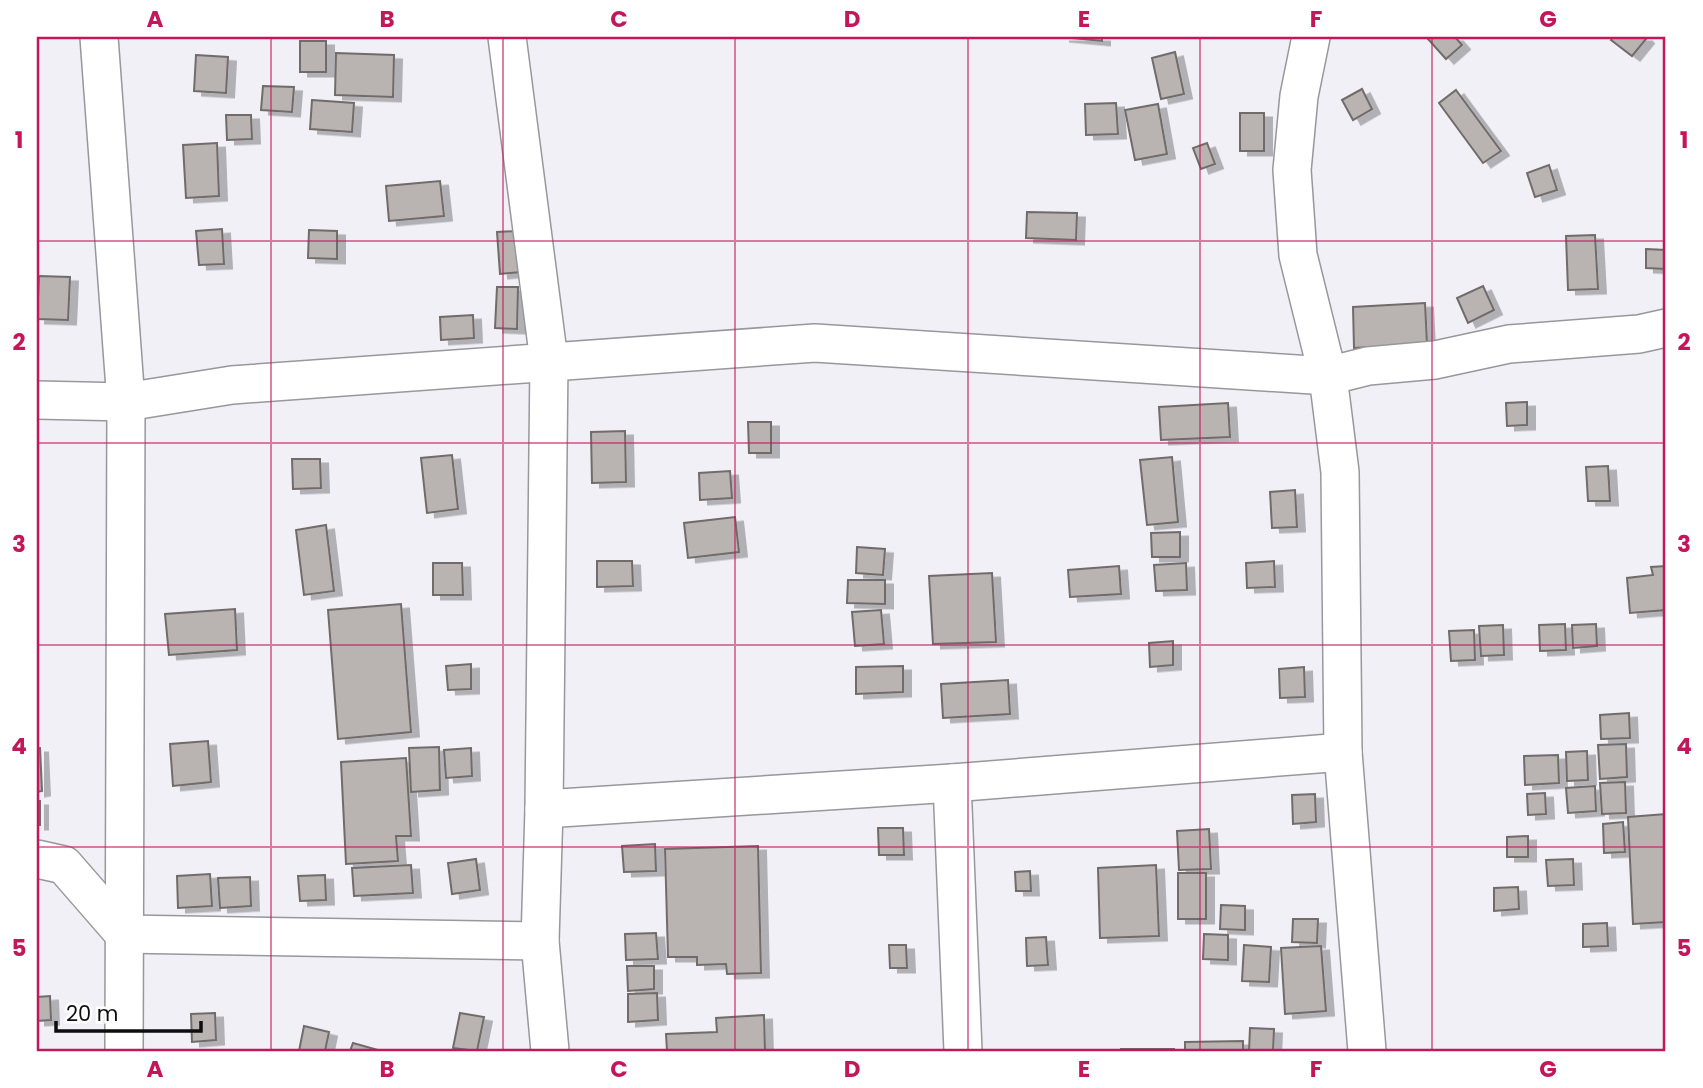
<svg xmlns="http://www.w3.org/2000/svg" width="1703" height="1088" viewBox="0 0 1703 1088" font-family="Poppins,sans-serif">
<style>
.building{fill:#b9b3b1;stroke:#716c6a;stroke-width:2;filter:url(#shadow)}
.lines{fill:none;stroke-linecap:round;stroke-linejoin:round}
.minor-casing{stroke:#98979c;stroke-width:40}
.minor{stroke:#fff;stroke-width:37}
.grid{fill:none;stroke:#c2185b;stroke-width:2;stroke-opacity:0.55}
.neatline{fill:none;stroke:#c2185b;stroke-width:2.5}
.grid-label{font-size:23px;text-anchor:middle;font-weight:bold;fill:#c2185b}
</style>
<defs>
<filter id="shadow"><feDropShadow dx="8" dy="4.5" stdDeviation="0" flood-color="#0004"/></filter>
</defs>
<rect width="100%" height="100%" fill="#f1f0f6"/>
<g class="building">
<path d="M1061,37H1102V41Z"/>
<path d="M1455,37L1462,45L1446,59L1427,38Z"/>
<path d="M1613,37H1644L1646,39L1632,56L1611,40Z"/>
<rect x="300" y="41" width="26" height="31"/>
<path d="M1175,52L1184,94L1161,99L1152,58Z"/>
<path d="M336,53L394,55L393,97L335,95Z"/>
<path d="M196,55L228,57L226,93L194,91Z"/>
<path d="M263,86L294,87L292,112L261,110Z"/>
<path d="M1362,89L1372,109L1353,120L1342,100Z"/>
<path d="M1456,90L1501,151L1483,163L1439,103Z"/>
<path d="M312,100L354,103L352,132L310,129Z"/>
<path d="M1116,103L1118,134L1086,135L1085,104Z"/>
<path d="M1158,104L1167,154L1135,160L1125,110Z"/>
<rect x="1240" y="113" width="24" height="38"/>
<path d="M226,115H251L252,139L227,140Z"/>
<path d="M217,143L219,196L186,198L183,145Z"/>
<path d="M1207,143L1215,164L1201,169L1193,148Z"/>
<path d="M1549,165L1557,190L1535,197L1527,173Z"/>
<path d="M440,181L444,216L389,221L386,186Z"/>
<path d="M1027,212L1077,213L1076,240L1026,238Z"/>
<path d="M222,229L224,264L199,265L196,231Z"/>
<path d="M309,230L337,231V259L308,258Z"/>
<path d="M517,231L521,272L500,274L497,232Z"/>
<path d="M1595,235L1598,289L1568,290L1566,236Z"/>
<path d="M1646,249L1666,250V269L1646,268Z"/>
<path d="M39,276L70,277L68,320L37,319Z"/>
<path d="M1483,286L1494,310L1468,323L1457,298Z"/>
<path d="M497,287H518L517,329L495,328Z"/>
<path d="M1425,303L1427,344L1354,348L1353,307Z"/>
<path d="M473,315L474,338L441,340L440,317Z"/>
<path d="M1527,402V425L1507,426L1506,403Z"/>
<path d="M1228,403L1230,437L1161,440L1159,407Z"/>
<path d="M748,422H771V453H749Z"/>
<path d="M625,431L626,482L592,483L591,432Z"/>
<path d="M452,455L458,509L427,513L421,458Z"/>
<path d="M1172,457L1178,522L1147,525L1140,460Z"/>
<path d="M292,459H320L321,488L293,489Z"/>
<path d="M1608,466L1610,501H1588L1586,467Z"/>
<path d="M730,471L732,498L700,500L699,473Z"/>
<path d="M1295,490L1297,527L1272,528L1270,492Z"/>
<path d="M735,517L739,552L688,558L684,523Z"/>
<path d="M326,525L334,591L304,595L296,530Z"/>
<path d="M1180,532V557H1152L1151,533Z"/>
<path d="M857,547L885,549L883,575L856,573Z"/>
<path d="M597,561H632L633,586L597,587Z"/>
<path d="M1274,561L1275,587L1247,588L1246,563Z"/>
<path d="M433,563H462L463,595H433Z"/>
<path d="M1186,563L1187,590L1156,591L1154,565Z"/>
<path d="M1119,566L1121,594L1070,597L1068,570Z"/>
<path d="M1666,566V610L1630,613L1627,578L1653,575L1651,567Z"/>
<path d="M992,573L996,642L933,644L929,576Z"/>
<path d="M848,580H885V604L847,603Z"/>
<path d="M401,604L411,732L338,739L328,610Z"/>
<path d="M235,609L237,650L169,655L165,614Z"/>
<path d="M881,610L884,644L855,646L852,612Z"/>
<path d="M1565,624L1566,650L1540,651L1539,625Z"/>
<path d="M1596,624L1597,646L1573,648L1572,625Z"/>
<path d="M1503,625L1504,655L1481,656L1479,626Z"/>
<path d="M1474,630L1475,660L1451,661L1449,631Z"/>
<path d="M1173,641V665L1150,667L1149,643Z"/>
<path d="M471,664V689L448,690L446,666Z"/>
<path d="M903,666V692L856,694V667Z"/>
<path d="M1304,667L1305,697L1280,698L1279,669Z"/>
<path d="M1008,680L1010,714L943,718L941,684Z"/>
<path d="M1629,713L1630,738L1601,739L1600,715Z"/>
<path d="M208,741L211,782L173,786L170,744Z"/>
<path d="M1626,744L1627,777L1600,779L1598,745Z"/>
<path d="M439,747L440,790L411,792L409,748Z"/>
<path d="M37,748H40L42,791L37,792Z"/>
<path d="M471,748L472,776L446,778L444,750Z"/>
<path d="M1587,751L1588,780L1567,781L1566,752Z"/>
<path d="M1558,755L1559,783L1525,785L1524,756Z"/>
<path d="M406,758L411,836H396L398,861L346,864L341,762Z"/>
<path d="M1625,782L1626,813L1602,814L1600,783Z"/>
<path d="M1595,786L1596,811L1568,813L1566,788Z"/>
<path d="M1545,793L1546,814L1528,815L1527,794Z"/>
<path d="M1315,794L1316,822L1293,824L1292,795Z"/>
<rect x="37" y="801" width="3" height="24"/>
<path d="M1666,814V922L1633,924L1628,817Z"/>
<path d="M1623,822L1625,852L1604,853L1603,824Z"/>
<path d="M878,828H903L904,855H879Z"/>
<path d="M1209,829L1211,869L1179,870L1177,831Z"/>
<path d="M1528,836V857H1507V837Z"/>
<path d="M655,844L656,871L624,872L622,846Z"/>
<path d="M758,846L761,973L727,974L726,964L697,965V957H668L665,849Z"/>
<path d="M476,859L480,890L452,894L448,863Z"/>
<path d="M1573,859L1574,885L1548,886L1546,860Z"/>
<path d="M411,865L413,893L354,896L352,868Z"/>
<path d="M1156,865L1159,936L1100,938L1098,868Z"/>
<path d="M1030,871L1031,891H1016L1015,872Z"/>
<rect x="1178" y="873" width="28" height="46"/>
<path d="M210,874L212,906L178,908L177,876Z"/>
<path d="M325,875L326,900L300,901L298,876Z"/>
<path d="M250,877L251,906L220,908L218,878Z"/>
<path d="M1518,887L1519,909L1494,911V888Z"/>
<path d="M1221,905L1245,906V930L1220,929Z"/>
<path d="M1293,919H1318L1317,943L1292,942Z"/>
<path d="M1607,923L1608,946L1583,947V924Z"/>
<path d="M656,933L658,959L626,960L625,934Z"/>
<path d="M1204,934L1228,935V960L1203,959Z"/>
<path d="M1046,937L1048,965L1027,966L1026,938Z"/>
<path d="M889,945H906L907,968H890Z"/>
<path d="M1244,945L1271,947L1269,982L1242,981Z"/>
<path d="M1321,946L1326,1011L1285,1014L1281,948Z"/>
<path d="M627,966H654V989L628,991Z"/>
<path d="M657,993L658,1020L628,1022V994Z"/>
<path d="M50,996L51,1020L37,1021V997Z"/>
<path d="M215,1013L216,1040L192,1042L191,1014Z"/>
<path d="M460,1013L484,1017L477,1051L453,1048Z"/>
<path d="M764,1015L765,1051H667L666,1034L717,1032L716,1018Z"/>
<path d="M304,1026L329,1032L325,1051H299Z"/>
<path d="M1250,1028L1274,1029L1273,1051H1249Z"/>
<path d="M1243,1041V1051H1185V1042Z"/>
<path d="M353,1043L378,1050V1051H350Z"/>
<rect x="1121" y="1049" width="53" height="2"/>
</g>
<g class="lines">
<defs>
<g id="minor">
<path d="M99,37L126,402L124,1051"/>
<path d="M507,37L549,361L544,809L540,941L550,1051"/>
<path d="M1311,37L1299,96L1292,170L1298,255L1328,376L1340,472L1343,752L1367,1051"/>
<path d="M37,400L126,402L232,385L815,343L1328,376L1368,366L1435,360L1509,344L1639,334L1666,328"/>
<path d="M952,783L963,1051"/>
<path d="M544,809L952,783L1343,752"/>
<path d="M37,859L64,865L124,934L540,941"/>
</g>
</defs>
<use href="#minor" class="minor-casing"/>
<use href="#minor" class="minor"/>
</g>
<path class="grid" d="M271,37V1051M503,37V1051M735,37V1051M968,37V1051M1200,37V1051M1432,37V1051M37,241H1666M37,443H1666M37,645H1666M37,847H1666"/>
<rect width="1703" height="1088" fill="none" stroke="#ffffff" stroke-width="77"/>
<path d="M56 1021v10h145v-10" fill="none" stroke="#0e0e10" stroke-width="3.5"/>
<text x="66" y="1021" font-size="21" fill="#0e0e10" stroke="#ffffff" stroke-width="5" paint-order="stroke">20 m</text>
<rect x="38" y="38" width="1626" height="1012" class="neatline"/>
<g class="grid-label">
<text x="155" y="27">A</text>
<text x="387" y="27">B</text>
<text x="619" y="27">C</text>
<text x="852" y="27">D</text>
<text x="1084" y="27">E</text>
<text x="1316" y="27">F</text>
<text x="1548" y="27">G</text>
<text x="19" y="148">1</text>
<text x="1684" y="148">1</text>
<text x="19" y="350">2</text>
<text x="1684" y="350">2</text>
<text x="19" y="552">3</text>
<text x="1684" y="552">3</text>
<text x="19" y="754">4</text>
<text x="1684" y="754">4</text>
<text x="19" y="956">5</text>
<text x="1684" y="956">5</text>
<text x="155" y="1077">A</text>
<text x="387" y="1077">B</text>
<text x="619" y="1077">C</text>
<text x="852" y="1077">D</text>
<text x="1084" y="1077">E</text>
<text x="1316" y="1077">F</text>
<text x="1548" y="1077">G</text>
</g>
</svg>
